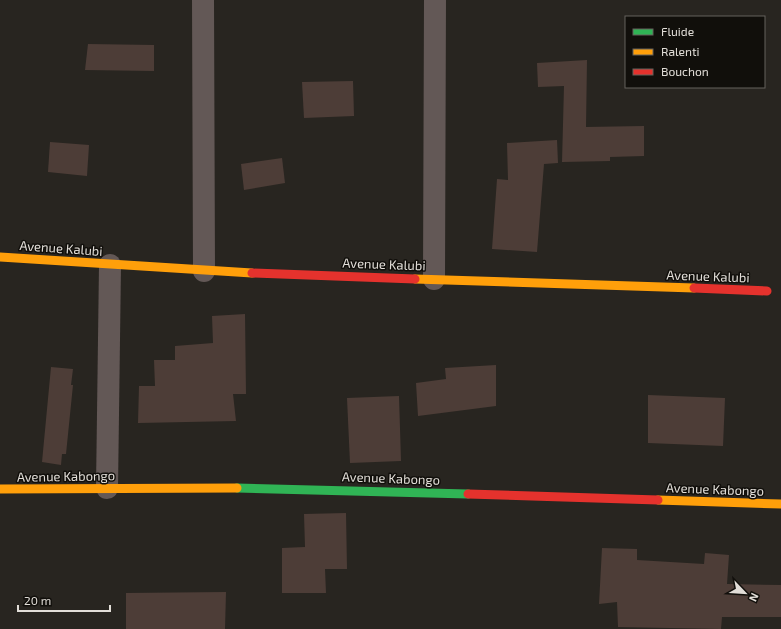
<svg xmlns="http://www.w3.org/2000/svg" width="781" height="629" viewBox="0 0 781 629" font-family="'Exo 2',sans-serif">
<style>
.building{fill:#4d3d37}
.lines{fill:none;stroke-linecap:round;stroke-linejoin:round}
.street{stroke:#635856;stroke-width:22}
.fast{stroke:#30b455;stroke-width:9}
.slow{stroke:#ff9f0a;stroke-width:9}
.jam{stroke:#e5322d;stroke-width:9}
.labels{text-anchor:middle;stroke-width:3;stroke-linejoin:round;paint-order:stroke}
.street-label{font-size:13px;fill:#e2ded8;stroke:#110f0b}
</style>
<rect width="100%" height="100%" fill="#282520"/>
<g class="building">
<path d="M88,44L154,45V71L85,70Z"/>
<path d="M587,60L586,127L644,126V156L610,157V161L562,162L564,86L538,87L537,63Z"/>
<path d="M353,81L354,116L304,118L302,82Z"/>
<path d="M557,140L558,163L544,164L537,252L492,249L497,179L508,180L507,143Z"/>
<path d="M50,142L89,145L87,176L48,172Z"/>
<path d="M282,158L285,183L244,190L241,164Z"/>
<path d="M245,314L246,394H233L236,421L138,423L139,386H155L154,360H175V346L213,343L212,316Z"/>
<path d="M496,365V406L418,416L416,383L446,379L445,368Z"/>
<path d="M51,367L73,369L71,385H73L66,454H62L61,465L42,462Z"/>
<path d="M648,395L725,398L723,446L648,443Z"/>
<path d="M399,396L401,461L350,463L347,398Z"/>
<path d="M346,513L347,569H325L326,593H282V548L305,547L304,514Z"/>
<path d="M602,548L637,549V560L704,564L705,553L729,555L727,584L781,585V617H722L721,629L618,627L617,602L599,604Z"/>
<path d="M226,592L225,629H126V593Z"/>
</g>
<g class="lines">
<g class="street">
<path d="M203,0L204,271"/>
<path d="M434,279L435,0"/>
<path d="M107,488L110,265"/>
</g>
<path class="fast" d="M237,488L468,494"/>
<g class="slow">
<path d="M0,257L252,273"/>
<path d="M415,279L694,288"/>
<path d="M0,489L237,488"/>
<path d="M658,500L781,504"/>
</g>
<g class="jam">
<path d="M252,273L415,279"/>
<path d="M694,288L767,291"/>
<path d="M468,494L658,500"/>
</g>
</g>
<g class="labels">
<g class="street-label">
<text transform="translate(61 248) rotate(4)" y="5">Avenue Kalubi</text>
<text transform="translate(384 264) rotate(2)" y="5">Avenue Kalubi</text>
<text transform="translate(708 276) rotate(2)" y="5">Avenue Kalubi</text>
<text transform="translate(66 476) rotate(-1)" y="5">Avenue Kabongo</text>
<text transform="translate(391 478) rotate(2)" y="5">Avenue Kabongo</text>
<text transform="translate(715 489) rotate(2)" y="5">Avenue Kabongo</text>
</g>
</g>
<rect x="625" y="16" width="140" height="72" fill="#110f0b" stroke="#65625d"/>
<rect x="633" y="29" width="20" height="6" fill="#30b455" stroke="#65625d"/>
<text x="661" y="36" font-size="12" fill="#e2ded8">Fluide</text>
<rect x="633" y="49" width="20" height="6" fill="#ff9f0a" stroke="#65625d"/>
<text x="661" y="56" font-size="12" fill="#e2ded8">Ralenti</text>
<rect x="633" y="69" width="20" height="6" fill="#e5322d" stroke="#65625d"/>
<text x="661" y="76" font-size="12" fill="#e2ded8">Bouchon</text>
<g transform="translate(745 593) rotate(115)" stroke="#110f0b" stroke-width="3" paint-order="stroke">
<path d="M0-3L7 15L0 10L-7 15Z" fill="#e2ded8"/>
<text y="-6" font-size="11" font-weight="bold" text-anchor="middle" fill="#e2ded8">N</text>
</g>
<path d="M18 605v6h92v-6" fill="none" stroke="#e2ded8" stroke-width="2"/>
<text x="24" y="605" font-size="12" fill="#e2ded8" stroke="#110f0b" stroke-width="3" paint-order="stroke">20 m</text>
</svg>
